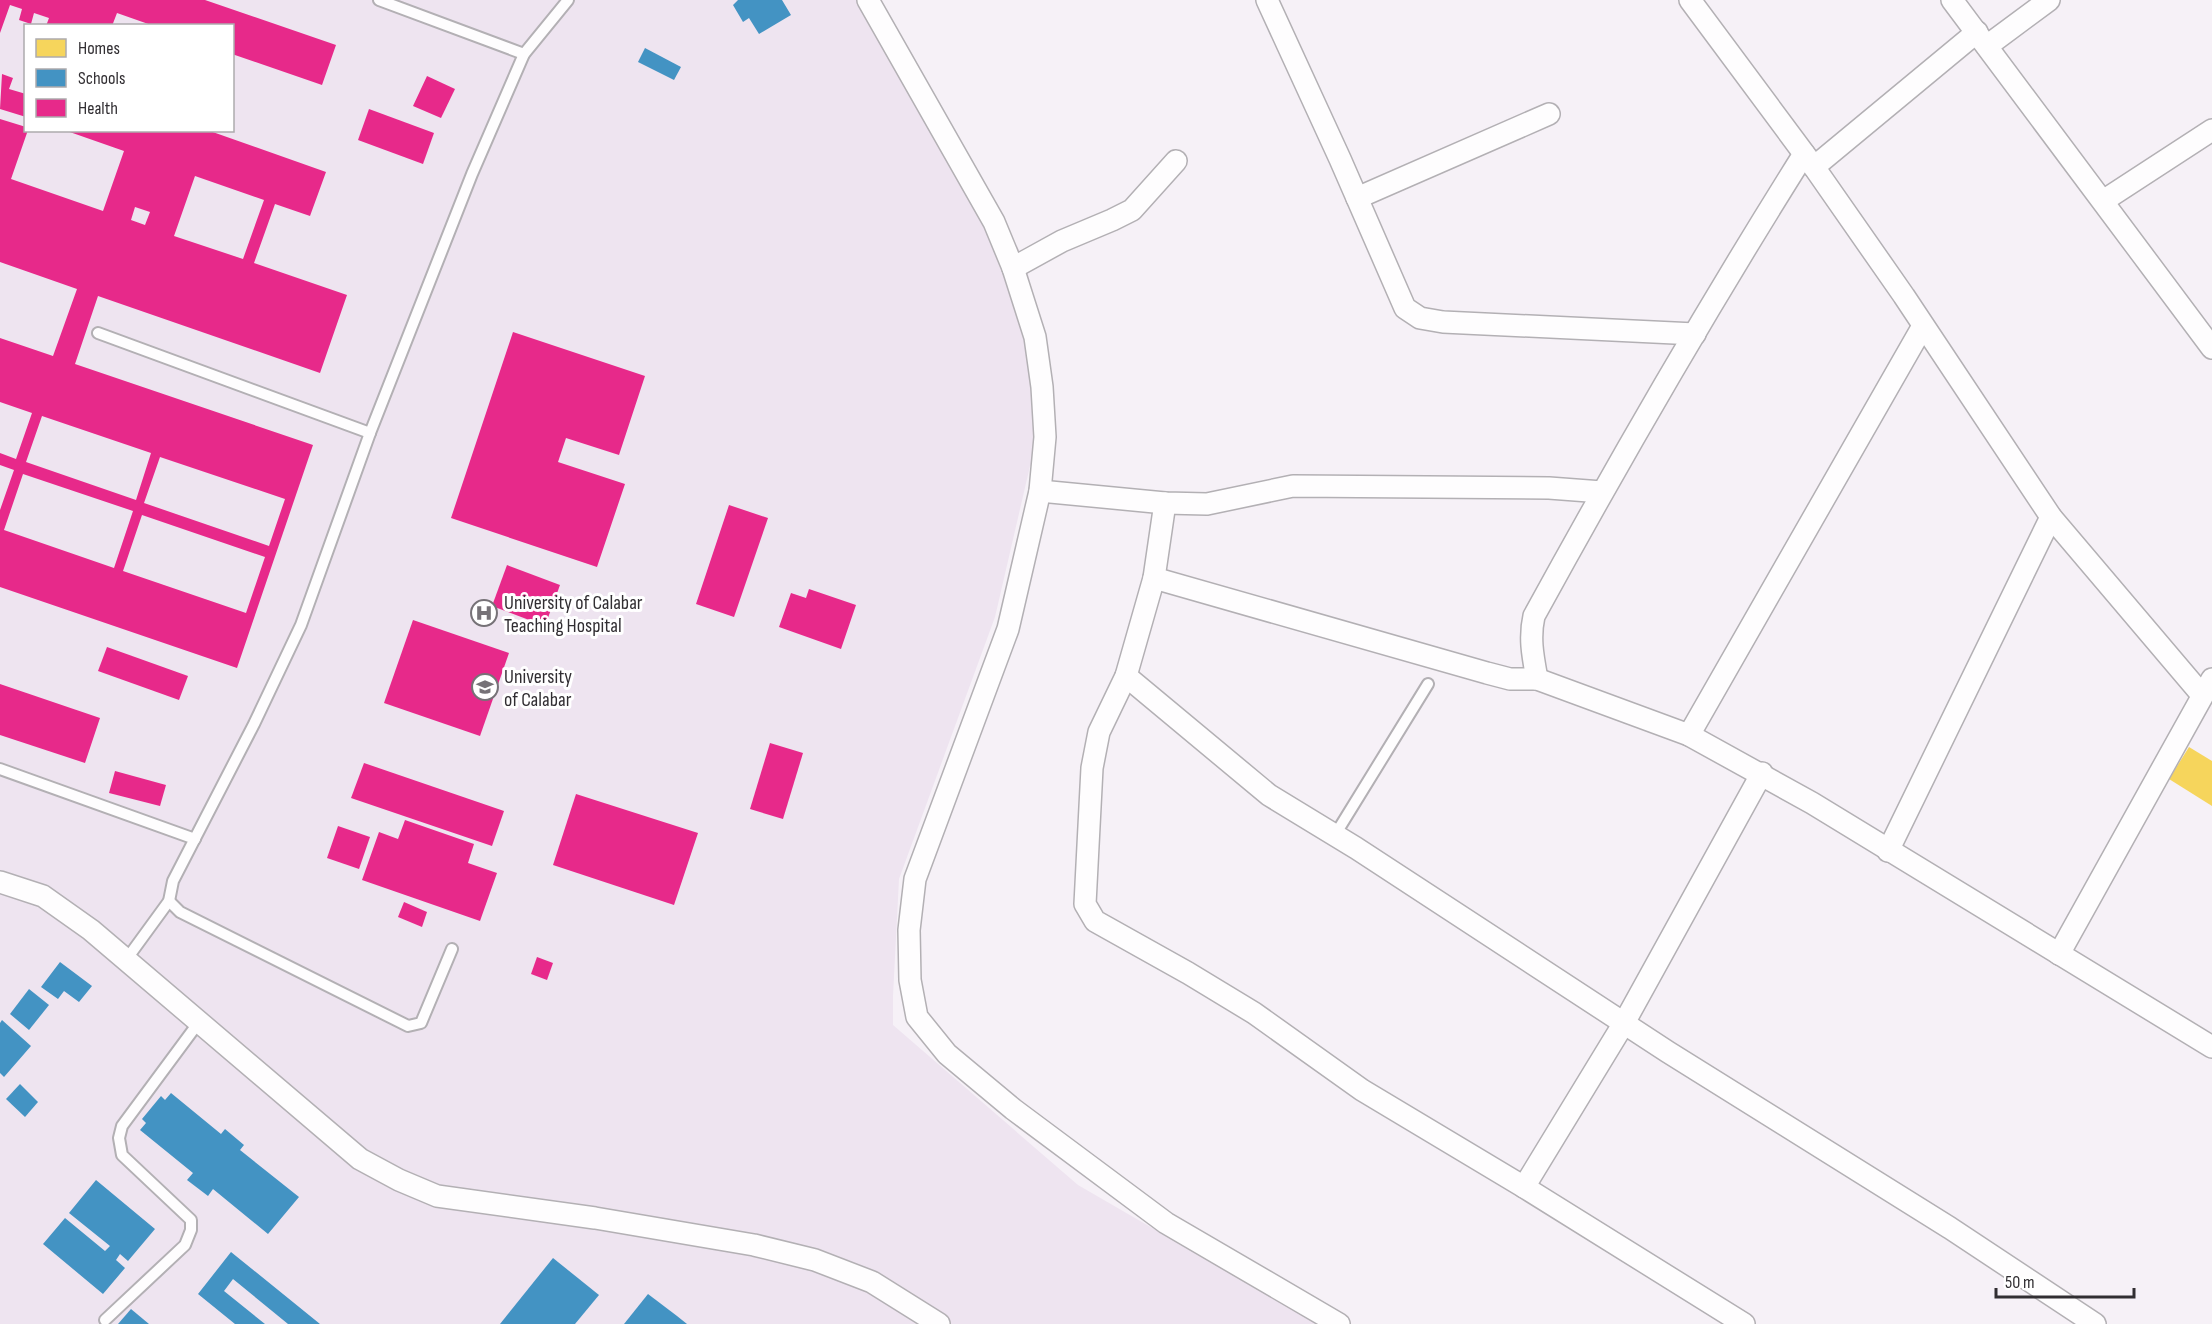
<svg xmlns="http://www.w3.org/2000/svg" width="2212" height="1324" viewBox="0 0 2212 1324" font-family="'Sofia Sans Condensed',sans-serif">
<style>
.built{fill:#eee4f0;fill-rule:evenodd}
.homes{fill:#f6d55c}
.schools{fill:#4393c3}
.health{fill:#e7298a;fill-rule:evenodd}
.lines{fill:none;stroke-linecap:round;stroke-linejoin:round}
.service-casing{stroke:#b3b0b4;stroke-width:14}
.minor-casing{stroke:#b3b0b4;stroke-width:24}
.service{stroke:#fefdfe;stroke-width:10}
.minor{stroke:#fefdfe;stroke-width:21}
.labels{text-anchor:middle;stroke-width:6;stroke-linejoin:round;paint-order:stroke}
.poi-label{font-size:20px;fill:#312e32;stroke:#fff;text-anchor:start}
</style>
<rect width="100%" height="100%" fill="#f6f1f7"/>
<path class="built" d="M0,0H880L1026,262L1047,378L1052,470L1030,466L995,617L899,879L893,996V1025L1078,1185L1318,1324H0ZM26,26H232V130H26Z"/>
<path class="homes" d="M2189,747L2212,761V806L2169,779Z"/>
<g class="schools">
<path d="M738,0H782L791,15L759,34L749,18L743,22L733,5Z"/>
<path d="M645,48L681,67L674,80L638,62Z"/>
<path d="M60,962L92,986L79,1002L64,991L58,999L41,987Z"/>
<path d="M29,989L49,1005L29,1030L10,1014Z"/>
<path d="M2,1020L31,1046L4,1077L0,1073V1023Z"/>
<path d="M20,1084L38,1102L25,1117L6,1099Z"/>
<path d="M171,1093L221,1134L225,1129L244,1145L240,1150L299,1197L268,1234L213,1189L208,1196L187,1180L193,1173L140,1130L146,1123L142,1119L161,1096L165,1100Z"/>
<path d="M96,1180L155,1229L128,1261L120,1254L116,1260L125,1268L103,1294L43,1244L65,1218L105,1251L110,1246L69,1213Z"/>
<path d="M231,1252L320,1324H288L233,1279L224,1291L265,1324H235L198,1294Z"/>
<path d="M553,1258L599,1295L575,1324H500Z"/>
<path d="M648,1294L677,1316L687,1324H624Z"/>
<path d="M131,1309L149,1324H118Z"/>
</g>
<g class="health">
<path d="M0,0H205L336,45L322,85L232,54V26H154L117,13L112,26H46L49,18L34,13L31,24L19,20L22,9L10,5L0,33Z"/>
<path d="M2,74L13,78L9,89L26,94V117L0,109Z"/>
<path d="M427,76L455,89L441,118L413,106Z"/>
<path d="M369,109L434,133L423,164L358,140Z"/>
<path d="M0,119L26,127V130H28L11,179L103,211L124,151L64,130H207L326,172L310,216L275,204L254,263L347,295L320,373L98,296L75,364L313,445L237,668L0,587V510L14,470L0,465V453L16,459L32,413L0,402V338L53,356L77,289L0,262ZM195,176L264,200L243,259L174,236ZM135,207L150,212L145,225L131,220ZM42,416L151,453L136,500L26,462ZM160,457L285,499L269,546L144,503ZM23,474L133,511L114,568L4,530ZM142,515L265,557L246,613L123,571Z"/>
<path d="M513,332L645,376L619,455L566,438L558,462L625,484L597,567L451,518Z"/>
<path d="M729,505L768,518L734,617L696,604Z"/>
<path d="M507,565L560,585L545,626L492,606Z"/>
<path d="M809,589L856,605L841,649L779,627L791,593L806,598Z"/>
<path d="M413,620L509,653L480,736L384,703Z"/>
<path d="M107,647L188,676L179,700L98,671Z"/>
<path d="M0,684L100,718L85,763L0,735Z"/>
<path d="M770,743L803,753L783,819L750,809Z"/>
<path d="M364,763L504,811L492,846L351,798Z"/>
<path d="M115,771L166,785L160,806L109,793Z"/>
<path d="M576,794L698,833L674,905L553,865Z"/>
<path d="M405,820L474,844L468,863L497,873L480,921L362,880L379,832L398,839Z"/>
<path d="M338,826L370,837L359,869L327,858Z"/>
<path d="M404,902L427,912L422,927L398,917Z"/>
<path d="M537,957L553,963L547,980L531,974Z"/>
</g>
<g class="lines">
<defs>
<g id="service">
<path d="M379,0L524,54"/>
<path d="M98,333L370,433"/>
<path d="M0,769L195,839"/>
<path d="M1335,835L1428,684"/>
<path d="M169,901L180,912L408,1026L421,1023L452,949"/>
<path d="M126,960L169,901L173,881L254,724L301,625L370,433L472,174L524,54L568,0"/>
<path d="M105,1320L185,1245L191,1230V1220L122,1155L119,1138L122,1126L199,1022"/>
</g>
<g id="minor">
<path d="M868,0L994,222L1013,268L1035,337L1042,387L1045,437L1040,491L1008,629L915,879L909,930L910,980L917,1017L947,1054L1013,1109L1166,1223L1339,1324"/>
<path d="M1267,0L1340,159L1405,308L1420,318L1443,322L1695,334"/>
<path d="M1690,0L1814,167L1904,296L2051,517L2202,695"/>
<path d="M1952,0L2212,348"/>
<path d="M1987,46L2049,0"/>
<path d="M1814,167L1977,32"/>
<path d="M1357,198L1549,114"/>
<path d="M2103,201L2212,130"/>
<path d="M1013,268L1062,241L1112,220L1132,210L1176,161"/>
<path d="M1040,491L1165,503L1207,504L1293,486L1549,488L1602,492"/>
<path d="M1165,503L1154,578L1126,676L1099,732L1092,768L1085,904L1095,921L1188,973L1254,1013L1362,1090L1524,1187L1744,1324"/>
<path d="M1154,578L1487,673L1510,679H1537L1689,735L1812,803L2212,1047"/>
<path d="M1126,676L1269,795L1356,848L1668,1052L1950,1228L2095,1324"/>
<path d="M1537,679C1533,657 1529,638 1534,616C1620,459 1709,305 1804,154"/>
<path d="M1689,735L1923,326"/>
<path d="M1888,851L2051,517"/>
<path d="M0,882L43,896L91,930L360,1159L399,1180L437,1196L595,1218L754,1245L815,1260L872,1282L939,1324"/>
<path d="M2059,954L2212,679"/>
<path d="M1524,1187L1624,1023L1762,773"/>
</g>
</defs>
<use href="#service" class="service-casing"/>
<use href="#minor" class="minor-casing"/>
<use href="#service" class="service"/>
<use href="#minor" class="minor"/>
</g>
<defs>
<symbol id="hospital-ring" viewBox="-11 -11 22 22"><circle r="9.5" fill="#fff" stroke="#767277" stroke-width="1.5"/><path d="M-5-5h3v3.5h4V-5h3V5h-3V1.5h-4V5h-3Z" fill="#767277"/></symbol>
<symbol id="university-ring" viewBox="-11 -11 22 22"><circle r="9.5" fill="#fff" stroke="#767277" stroke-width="1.5"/><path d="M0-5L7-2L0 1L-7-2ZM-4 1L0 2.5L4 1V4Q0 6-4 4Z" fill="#767277"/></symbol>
</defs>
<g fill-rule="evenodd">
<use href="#hospital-ring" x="469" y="598" width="30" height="30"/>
<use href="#university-ring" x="470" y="672" width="30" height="30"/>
</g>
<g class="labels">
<g class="poi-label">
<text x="504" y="609">University of Calabar<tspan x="504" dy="23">Teaching Hospital</tspan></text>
<text x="504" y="683">University<tspan x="504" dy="23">of Calabar</tspan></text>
</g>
</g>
<rect x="24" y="24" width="210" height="108" fill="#ffffff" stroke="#adabad" stroke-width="1.5"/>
<rect x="36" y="39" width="30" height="18" fill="#f6d55c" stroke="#adabad" stroke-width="1.5"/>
<text x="78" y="54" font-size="18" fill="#312e32">Homes</text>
<rect x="36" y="69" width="30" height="18" fill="#4393c3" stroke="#adabad" stroke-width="1.5"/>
<text x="78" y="84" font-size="18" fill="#312e32">Schools</text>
<rect x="36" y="99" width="30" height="18" fill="#e7298a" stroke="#adabad" stroke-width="1.5"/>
<text x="78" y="114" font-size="18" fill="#312e32">Health</text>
<path d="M1996 1288v9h138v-9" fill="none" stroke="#312e32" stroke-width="3"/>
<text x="2005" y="1288" font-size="18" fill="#312e32" stroke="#ffffff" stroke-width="4.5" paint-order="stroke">50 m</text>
</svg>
